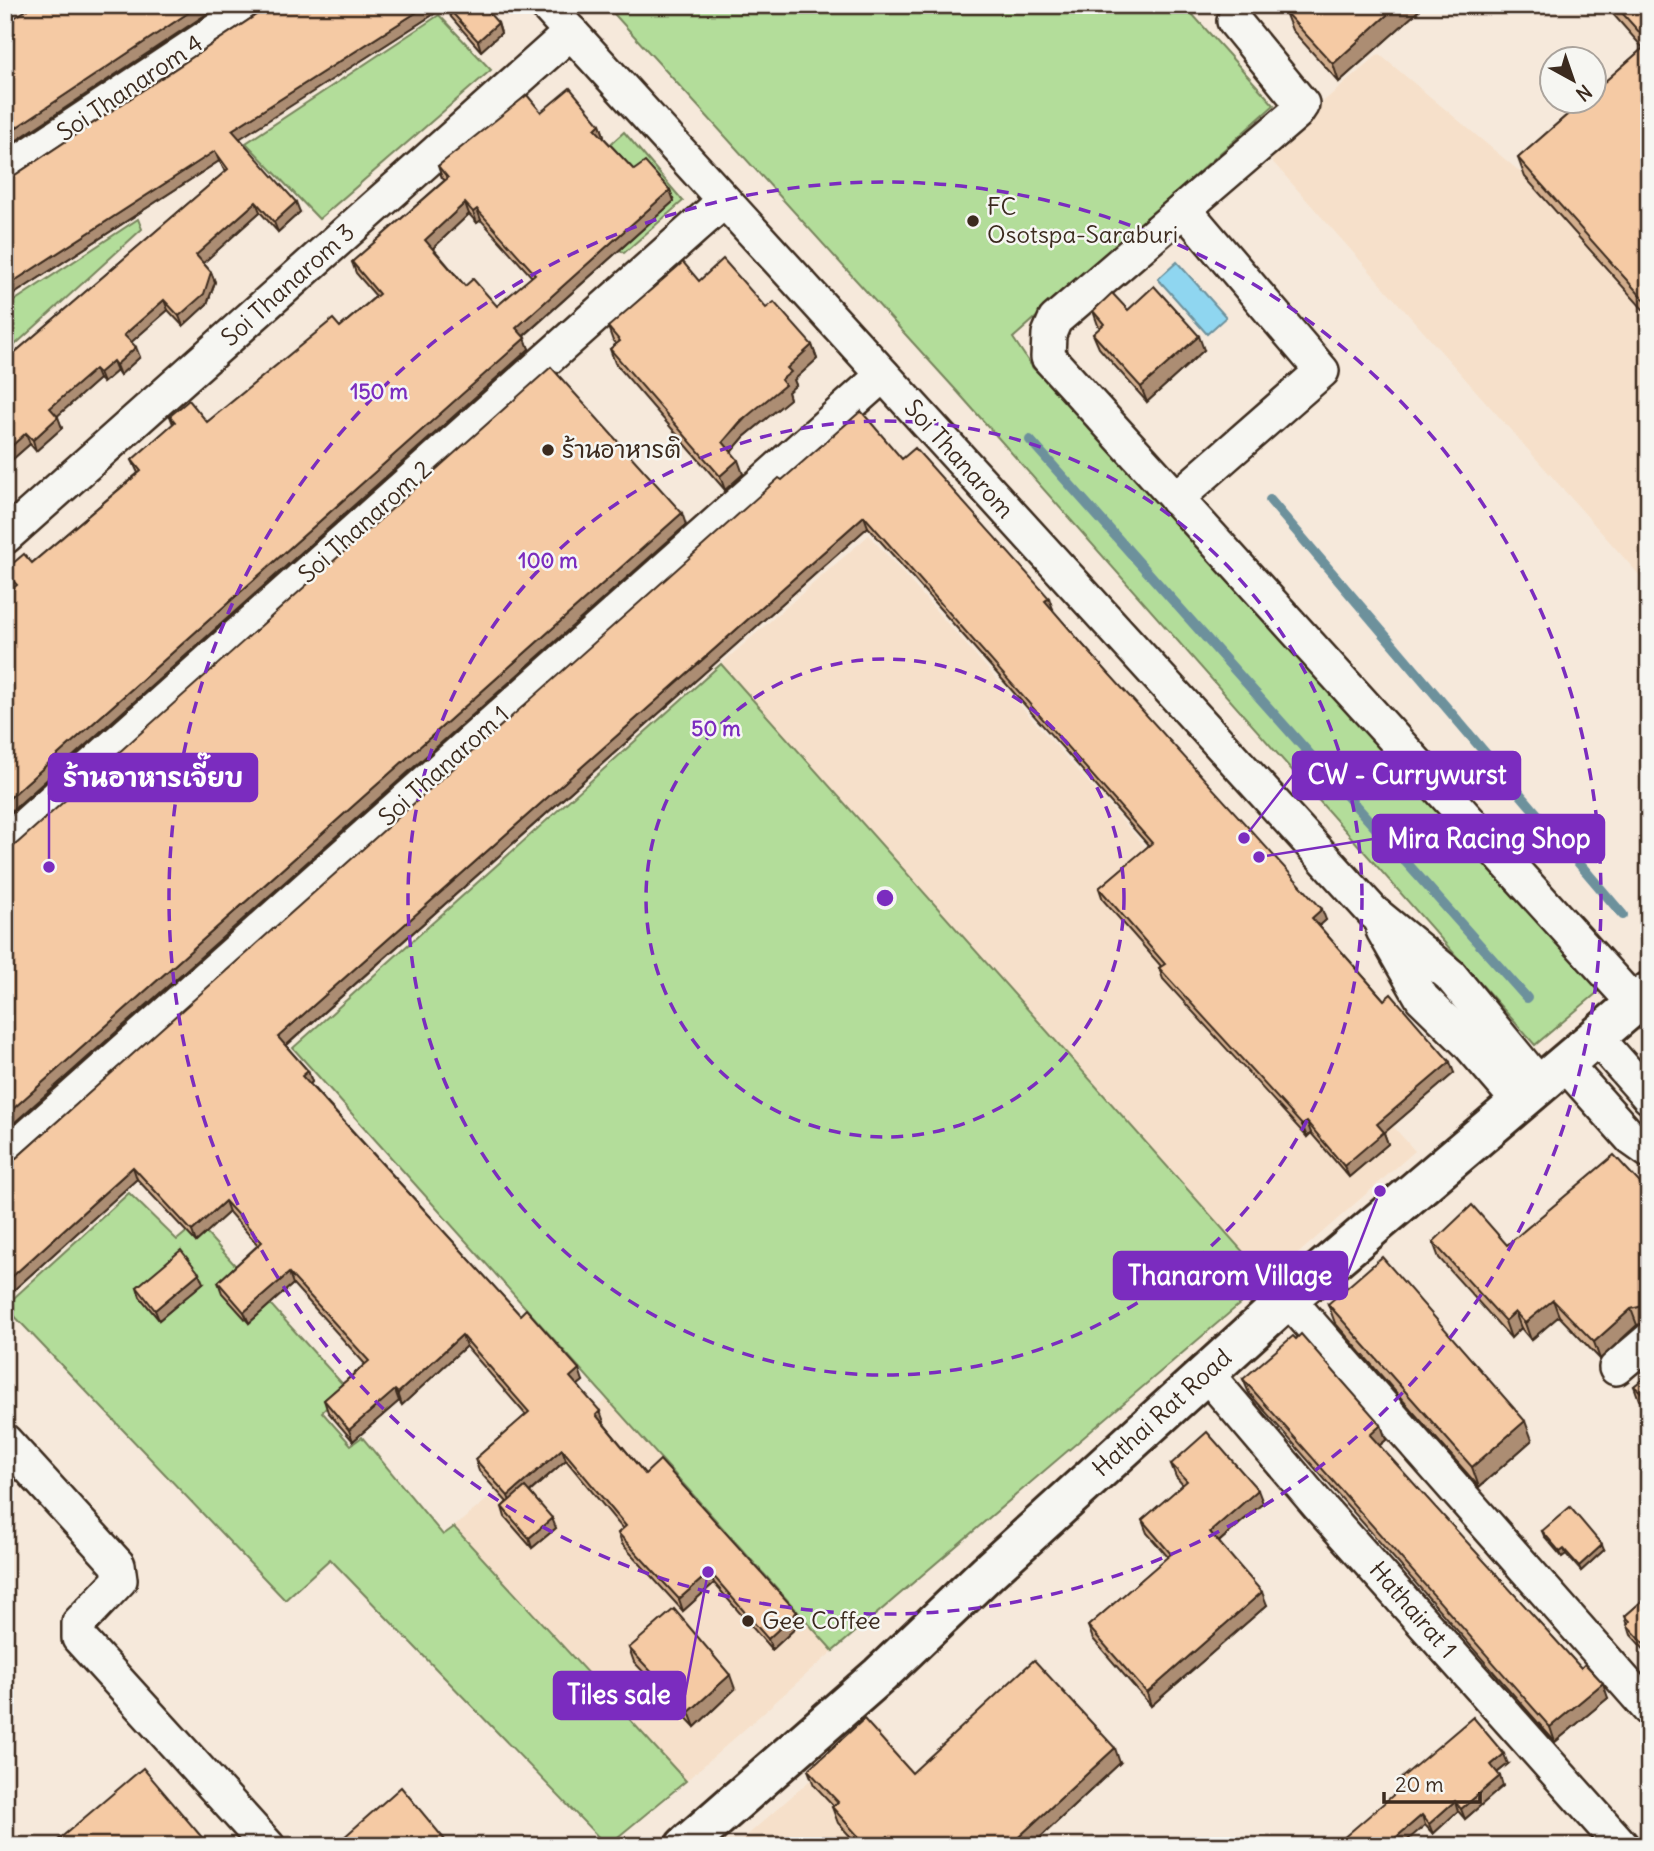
<svg xmlns="http://www.w3.org/2000/svg" width="1654" height="1851" viewBox="0 0 1654 1851" font-family="Delius,'Playpen Sans Thai',sans-serif">
<style>
.built{fill:#f6e0ca}
.green{fill:#b3dd9a;stroke:#77845c;stroke-width:2}
.water{fill:#8fd6f0;stroke:#6d919c;stroke-width:2}
.lines{fill:none;stroke-linecap:round;stroke-linejoin:round}
.stream{stroke:#6d919c;stroke-width:10}
.street-casing{stroke:#3b2a1e;stroke-width:38}
.secondary-casing{stroke:#3b2a1e;stroke-width:44}
.street{stroke:#f6f6f2;stroke-width:33}
.secondary{stroke:#f6f6f2;stroke-width:38}
.wall{fill:#d3ae8d;stroke:#3b2a1e;stroke-width:2;fill-rule:evenodd}
.shaded-wall{fill:#ac8d73;stroke:#3b2a1e;stroke-width:2}
.building{fill:#f5caa4;stroke:#3b2a1e;stroke-width:2;fill-rule:evenodd}
.ring{fill:none;stroke:#7b2cbf;stroke-width:3.5;stroke-dasharray:12 9}
.poi-dot{fill:#3b2a1e;stroke:#f6f6f2;stroke-width:2.5}
.labels{text-anchor:middle;stroke-width:5;stroke-linejoin:round;paint-order:stroke}
.street-label{font-size:24px;fill:#3b2a1e;stroke:#f6f6f2}
.poi-label{font-size:24px;fill:#3b2a1e;stroke:#f6f6f2;text-anchor:start}
.centre{fill:#7b2cbf;stroke:#f6f6f2;stroke-width:3.5}
.ring-label{font-size:21px;text-anchor:middle;font-weight:bold;fill:#7b2cbf;stroke:#f6f6f2;stroke-width:5;stroke-linejoin:round;paint-order:stroke}
.leader{fill:none;stroke:#7b2cbf;stroke-width:2.5}
.callout-dot{fill:#7b2cbf;stroke:#f6f6f2;stroke-width:2.5}
.callout{fill:#7b2cbf;stroke:#7b2cbf;stroke-width:2.5}
.callout-label{font-size:26px;text-anchor:middle;font-weight:bold;fill:#fff}
</style>
<rect width="100%" height="100%" fill="#f6e9db"/>
<filter id="ink" filterUnits="userSpaceOnUse"><feTurbulence type="fractalNoise" baseFrequency=".0143" numOctaves="2"/><feDisplacementMap in="SourceGraphic" scale="14" xChannelSelector="R" yChannelSelector="G"/><feConvolveMatrix kernelMatrix="1 2 1 2 8 2 1 2 1" color-interpolation-filters="sRGB"/></filter>
<g filter="url(#ink)">
<g class="built">
<path d="M1379,54L1525,176L1649,316V586L1264,152Z"/>
<path d="M869,535L1415,1151L1268,1280L721,664Z"/>
<path d="M608,1398L833,1651L686,1781L454,1527Z"/>
<path d="M873,1725L977,1846H735Z"/>
</g>
<g class="green">
<path d="M606,5H1184L1274,105L1013,338L1033,368L1176,499L1604,987L1535,1045L955,389Z"/>
<path d="M439,15L491,70L319,219L246,143Z"/>
<path d="M624,132L683,201L624,253L619,249L638,181L606,148Z"/>
<path d="M138,219L142,229L5,354V307Z"/>
<path d="M721,664L1268,1280L833,1651L293,1048Z"/>
<path d="M129,1193L177,1240L197,1223L347,1389L322,1412L351,1445L362,1437L443,1535L454,1527L686,1781L607,1846L330,1559L285,1600L5,1306Z"/>
</g>
<path class="water" d="M1177,262L1226,317L1207,334L1158,279Z"/>
<g class="lines">
<g class="stream">
<path d="M1030,440L1527,998"/>
<path d="M1270,500L1623,915"/>
</g>
<defs>
<g id="street">
<path d="M546,5L1373,912L1450,975L1540,1085"/>
<path d="M1234,21L1302,104L1296,113L1055,320L1049,334L1048,357L1635,1004"/>
<path d="M5,171L255,5"/>
<path d="M1176,499L1322,371L1184,209"/>
<path d="M5,537L571,32"/>
<path d="M5,843L724,201"/>
<path d="M1383,930L1422,998L1469,1044L1520,1103"/>
<path d="M1597,1038L1649,1097"/>
<path d="M1565,1064L1632,1139L1649,1151"/>
<path d="M5,1157L883,375"/>
<path d="M1288,1299L1649,1709"/>
<path d="M1616,1368L1649,1340"/>
<path d="M1205,1372L1319,1506L1622,1846"/>
<path d="M5,1441L118,1565L120,1580L79,1623V1638L268,1846"/>
</g>
<path id="secondary" d="M685,1846L880,1675L988,1572L1288,1299L1649,992"/>
</defs>
<use href="#street" class="street-casing"/>
<use href="#secondary" class="secondary-casing"/>
<use href="#street" class="street"/>
<use href="#secondary" class="secondary"/>
</g>
<g class="wall">
<path d="M265,5H448L239,138L300,212L278,232L260,212L203,263L211,272L215,282L207,304L183,326L168,310L131,342L140,357L120,375L117,371L103,383L99,379L57,416L62,428L36,451L30,444L5,466V361L226,171L219,161L5,300V179L12,177L262,11Z"/>
<path d="M1292,5H1425L1339,82L1292,30L1285,12Z"/>
<path d="M1605,5H1649V316L1525,177L1518,158L1643,48Z"/>
<path d="M447,7L498,23L501,33L481,51L451,17Z"/>
<path d="M541,112L600,124L604,136L603,137L634,170L670,190L674,201L524,336L529,349L13,588L8,582L5,574V570L32,563L138,473L132,460L173,424L170,416L207,422L340,327L376,296L356,273L352,262L445,180L442,178L438,166ZM469,214L477,223L481,220L532,277L497,306L465,286L433,248Z"/>
<path d="M699,281L766,308L812,345L817,359L794,380L796,385L788,392L790,399L744,437L731,452L743,474L725,490L615,363L610,349L616,344L613,341L608,327Z"/>
<path d="M1128,310L1204,350L1147,402L1099,348L1093,334L1100,328L1098,325L1093,311Z"/>
<path d="M902,459L1053,609L1052,610L1326,920L1319,926L1384,1000L1454,1073L1384,1133L1388,1144L1349,1177L1311,1133L1307,1137L1163,979L1159,968L1161,966L1103,900L1099,888L1149,846L868,527L286,1046L308,1071L312,1082L310,1084L520,1315L583,1381L578,1385L604,1422L603,1423L645,1474L801,1623L772,1650L714,1583L683,1611L622,1544L618,1533L623,1529L566,1460L530,1492L556,1528L532,1548L505,1517L502,1507L507,1502L479,1471L475,1459L526,1415L466,1346L402,1405L399,1401L353,1441L328,1412L324,1400L365,1364L293,1284L249,1323L222,1293L218,1282L258,1245L229,1212L196,1242L137,1179L5,1298V1162L14,1160L782,480Z"/>
<path d="M1649,1193V1322L1637,1325L1600,1359L1559,1316L1531,1340L1521,1328L1511,1338L1439,1258L1433,1242L1507,1245Z"/>
<path d="M203,1283L159,1320L140,1297L137,1287Z"/>
<path d="M1328,1304L1532,1440L1479,1487L1335,1323Z"/>
<path d="M1649,1374V1409L1639,1400L1634,1386Z"/>
<path d="M1243,1379L1381,1425L1386,1440L1379,1446L1608,1698L1555,1742L1249,1393Z"/>
<path d="M1171,1464L1263,1503L1219,1542L1267,1605L1151,1706L1093,1639L1088,1626L1168,1557L1147,1533L1142,1520L1183,1485L1176,1477Z"/>
<path d="M1542,1531L1604,1550L1581,1571L1566,1554L1562,1557L1544,1536Z"/>
<path d="M1649,1595V1655L1631,1635L1625,1616Z"/>
<path d="M629,1648L735,1689L695,1727L634,1662Z"/>
<path d="M1120,1763L1031,1846H859L838,1823L832,1807L834,1806L814,1785L808,1770L912,1773Z"/>
<path d="M1508,1764L1497,1773L1503,1786L1465,1819L1458,1811L1433,1834L1425,1825L1403,1787L1400,1779Z"/>
</g>
<g class="shaded-wall">
<path d="M200,5H220L5,148V135Z"/>
<path d="M428,5H448L236,141L232,130Z"/>
<path d="M1398,5H1425L1339,82L1333,64Z"/>
<path d="M498,23L501,33L481,51L478,41Z"/>
<path d="M600,124L604,136L599,140L595,129Z"/>
<path d="M215,151L219,161L5,300V287Z"/>
<path d="M670,190L674,201L520,339L516,328Z"/>
<path d="M256,202L260,212L200,266L196,255Z"/>
<path d="M296,202L300,212L278,232L274,222Z"/>
<path d="M465,203L469,214L430,251L425,240Z"/>
<path d="M477,209L481,220L477,223L473,212Z"/>
<path d="M211,272L215,282L207,304L183,326L179,316Z"/>
<path d="M164,300L168,310L128,345L124,335Z"/>
<path d="M1199,336L1204,350L1147,402L1141,387Z"/>
<path d="M525,338L529,349L5,817V802Z"/>
<path d="M812,345L817,359L794,380L796,385L788,392L790,399L744,437L728,456L723,442L781,380L787,368Z"/>
<path d="M136,347L140,357L120,375L116,365Z"/>
<path d="M113,361L117,371L103,383L99,373Z"/>
<path d="M95,369L99,379L54,419L50,408Z"/>
<path d="M58,417L62,428L36,451L33,440Z"/>
<path d="M26,433L30,444L5,466V452Z"/>
<path d="M738,460L743,474L725,490L720,476Z"/>
<path d="M682,513L686,525L5,1131V1116Z"/>
<path d="M864,516L868,527L282,1049L278,1037Z"/>
<path d="M1049,598L1053,609L1049,612L1045,601Z"/>
<path d="M1322,909L1326,920L1316,929L1312,918Z"/>
<path d="M1450,1062L1454,1073L1384,1133L1388,1144L1349,1177L1344,1166L1377,1124Z"/>
<path d="M308,1071L312,1082L307,1087L302,1076Z"/>
<path d="M1307,1122L1311,1133L1307,1137L1302,1125Z"/>
<path d="M133,1167L137,1179L5,1298V1283Z"/>
<path d="M225,1201L229,1212L196,1242L192,1231Z"/>
<path d="M199,1273L203,1283L159,1320L155,1310Z"/>
<path d="M289,1273L293,1284L249,1323L244,1312Z"/>
<path d="M1553,1300L1559,1316L1531,1340L1525,1323Z"/>
<path d="M1631,1309L1637,1325L1600,1359L1594,1342Z"/>
<path d="M1515,1312L1521,1328L1511,1338L1505,1321Z"/>
<path d="M462,1335L466,1346L402,1405L398,1393Z"/>
<path d="M579,1369L583,1381L574,1388L570,1377Z"/>
<path d="M395,1390L399,1401L353,1441L349,1430Z"/>
<path d="M600,1411L604,1422L600,1426L596,1415Z"/>
<path d="M1525,1421L1532,1440L1479,1487L1472,1467Z"/>
<path d="M1381,1425L1386,1440L1375,1449L1370,1435Z"/>
<path d="M562,1449L566,1460L512,1507L508,1496Z"/>
<path d="M1258,1490L1263,1503L1215,1545L1210,1532Z"/>
<path d="M552,1518L556,1528L532,1548L529,1538Z"/>
<path d="M1602,1545L1604,1550L1581,1571L1579,1566Z"/>
<path d="M1564,1549L1566,1554L1562,1557L1560,1552Z"/>
<path d="M710,1572L714,1583L683,1611L679,1599Z"/>
<path d="M1262,1592L1267,1605L1151,1706L1147,1693Z"/>
<path d="M797,1612L801,1623L772,1650L768,1639Z"/>
<path d="M730,1675L735,1689L695,1727L689,1712Z"/>
<path d="M1603,1683L1608,1698L1555,1742L1550,1727Z"/>
<path d="M1115,1748L1120,1763L1031,1846H1009Z"/>
<path d="M1504,1754L1508,1764L1494,1775L1491,1765Z"/>
<path d="M1500,1776L1503,1786L1465,1819L1461,1809Z"/>
<path d="M1455,1801L1458,1811L1433,1834L1429,1824Z"/>
<path d="M1422,1815L1425,1825L1401,1846H1386Z"/>
<path d="M888,1836L892,1846H877Z"/>
<path d="M205,1841L207,1846H199Z"/>
</g>
<g class="building">
<path d="M34,5H200L5,135V24Z"/>
<path d="M265,5H428L232,130L296,202L274,222L256,202L196,255L211,272L204,294L179,316L164,300L124,335L136,347L116,365L113,361L99,373L95,369L50,408L58,417L33,440L26,433L5,452V361L228,169L215,151L5,287V179L12,177L262,11Z"/>
<path d="M449,5H482L498,23L478,41L447,7Z"/>
<path d="M1292,5H1398L1333,64L1285,12Z"/>
<path d="M1615,5H1649V305L1518,158L1582,102H1594V91L1649,43Z"/>
<path d="M570,88L600,124L595,129L634,170L645,162L670,190L516,328L525,338L5,802V595L17,585L5,572V570L24,554L32,563L141,471L132,460L175,422L170,416L189,400L207,422L333,319L340,327L379,294L352,262L448,178L438,166L527,95L541,112ZM465,203L473,212L477,209L535,274L497,306L473,279L465,286L425,240Z"/>
<path d="M723,259L766,308L774,302L812,345L787,368L791,372L781,380L785,385L739,423L723,442L738,460L720,476L610,349L620,341L608,327L683,262L699,281Z"/>
<path d="M1154,286L1199,336L1141,387L1093,334L1104,324L1093,311L1112,293L1128,310Z"/>
<path d="M551,367L682,513L5,1116V848L14,846Z"/>
<path d="M861,411L902,459L915,448L1049,598L1045,601L1083,645L1322,909L1312,918L1384,1000L1391,994L1450,1062L1377,1124L1384,1132L1344,1166L1307,1122L1302,1125L1159,968L1165,964L1099,888L1152,843L864,516L278,1037L308,1071L302,1076L520,1315L526,1309L579,1369L570,1377L600,1411L596,1415L645,1474L660,1460L797,1612L768,1639L710,1572L679,1599L618,1533L626,1526L562,1449L508,1496L475,1459L529,1412L462,1335L398,1393L395,1390L349,1430L324,1400L369,1361L289,1273L244,1312L218,1282L262,1242L225,1201L192,1231L133,1167L5,1283V1162L14,1160L779,478L782,480Z"/>
<path d="M1614,1155L1649,1193V1303L1647,1305L1631,1309L1594,1342L1553,1300L1525,1323L1515,1312L1505,1321L1433,1242L1472,1205L1507,1245Z"/>
<path d="M181,1250L199,1273L155,1310L137,1287Z"/>
<path d="M1382,1257L1525,1421L1472,1467L1328,1304Z"/>
<path d="M1301,1334L1381,1425L1370,1435L1581,1668L1585,1664L1603,1683L1550,1727L1243,1379L1293,1336L1296,1339Z"/>
<path d="M1649,1374V1399L1634,1386Z"/>
<path d="M1207,1432L1258,1490L1210,1532L1262,1592L1147,1693L1088,1626L1171,1554L1142,1520L1187,1481L1171,1464Z"/>
<path d="M525,1487L552,1518L529,1538L502,1507Z"/>
<path d="M1570,1507L1602,1545L1579,1566L1564,1549L1560,1552L1542,1531Z"/>
<path d="M1649,1595V1649L1627,1625L1630,1621L1625,1616Z"/>
<path d="M674,1609L730,1675L689,1712L629,1648Z"/>
<path d="M1034,1660L1115,1748L1009,1846H898L888,1836L877,1846H867L832,1807L838,1802L808,1770L864,1719L912,1773Z"/>
<path d="M1473,1717L1504,1754L1491,1765L1500,1776L1461,1809L1455,1801L1429,1824L1422,1815L1386,1846H1334L1405,1785L1400,1779Z"/>
<path d="M143,1768L205,1841L199,1846H51Z"/>
<path d="M401,1787L450,1846H334Z"/>
</g>
</g>
<g class="ring">
<circle cx="885" cy="898" r="239"/>
<circle cx="885" cy="898" r="477"/>
<circle cx="885" cy="898" r="716"/>
</g>
<g class="poi-dot">
<circle cx="973" cy="221" r="7"/>
<circle cx="548" cy="450" r="7"/>
<circle cx="748" cy="1621" r="7"/>
</g>
<g class="labels">
<g class="street-label">
<text transform="translate(130 88) rotate(-34)" y="8">Soi Thanarom 4</text>
<text transform="translate(288 285) rotate(-42)" y="8">Soi Thanarom 3</text>
<text transform="translate(959 459) rotate(48)" y="8">Soi Thanarom</text>
<text transform="translate(365 522) rotate(-42)" y="8">Soi Thanarom 2</text>
<text transform="translate(444 766) rotate(-42)" y="8">Soi Thanarom 1</text>
<text transform="translate(1162 1413) rotate(-42)" y="8">Hathai Rat Road</text>
<text transform="translate(1413 1610) rotate(49)" y="8">Hathairat 1</text>
</g>
<g class="poi-label">
<text x="987" y="215">FC<tspan x="987" dy="28">Osotspa-Saraburi</tspan></text>
<text x="562" y="458">ร้านอาหารติ</text>
<text x="762" y="1629">Gee Coffee</text>
</g>
</g>
<circle cx="885" cy="898" r="10" class="centre"/>
<g class="ring-label">
<text x="379" y="399">150 m</text>
<text x="548" y="568">100 m</text>
<text x="716" y="736">50 m</text>
</g>
<path class="leader" d="M1244 838L1293 775M49 867L49 778M1259 857L1373 839M1380 1191L1347 1276M708 1572L685 1695"/>
<g class="callout-dot">
<circle cx="1244" cy="838" r="7"/>
<circle cx="49" cy="867" r="7"/>
<circle cx="1259" cy="857" r="7"/>
<circle cx="1380" cy="1191" r="7"/>
<circle cx="708" cy="1572" r="7"/>
</g>
<g class="callout">
<rect x="1293" y="752" width="227" height="47" rx="7"/>
<rect x="49" y="754" width="208" height="47" rx="7"/>
<rect x="1373" y="815" width="231" height="47" rx="7"/>
<rect x="1114" y="1252" width="233" height="47" rx="7"/>
<rect x="554" y="1672" width="131" height="47" rx="7"/>
</g>
<g class="callout-label">
<text x="1407" y="784">CW - Currywurst</text>
<text x="153" y="787">ร้านอาหารเจี๊ยบ</text>
<text x="1489" y="848">Mira Racing Shop</text>
<text x="1230" y="1285">Thanarom Village</text>
<text x="619" y="1704">Tiles sale</text>
</g>
<rect width="1654" height="1851" fill="none" stroke="#f6f6f2" stroke-width="28"/>
<rect x="14" y="14" width="1626" height="1823" fill="none" stroke="#3b2a1e" stroke-width="2.5" filter="url(#ink)"/>
<g transform="translate(1573 80) rotate(140)"><circle r="33" fill="#f6f6f2" stroke="#aba49d" stroke-width="2"/>
<path d="M0-5L12 26L0 18L-12 26Z" fill="#3b2a1e"/>
<text y="-10" font-size="19" font-weight="bold" text-anchor="middle" fill="#3b2a1e">N</text>
</g>
<path d="M1384 1792v10h96v-10" fill="none" stroke="#3b2a1e" stroke-width="3.5"/>
<text x="1395" y="1792" font-size="21" fill="#3b2a1e" stroke="#f6f6f2" stroke-width="5" paint-order="stroke">20 m</text>
</svg>
